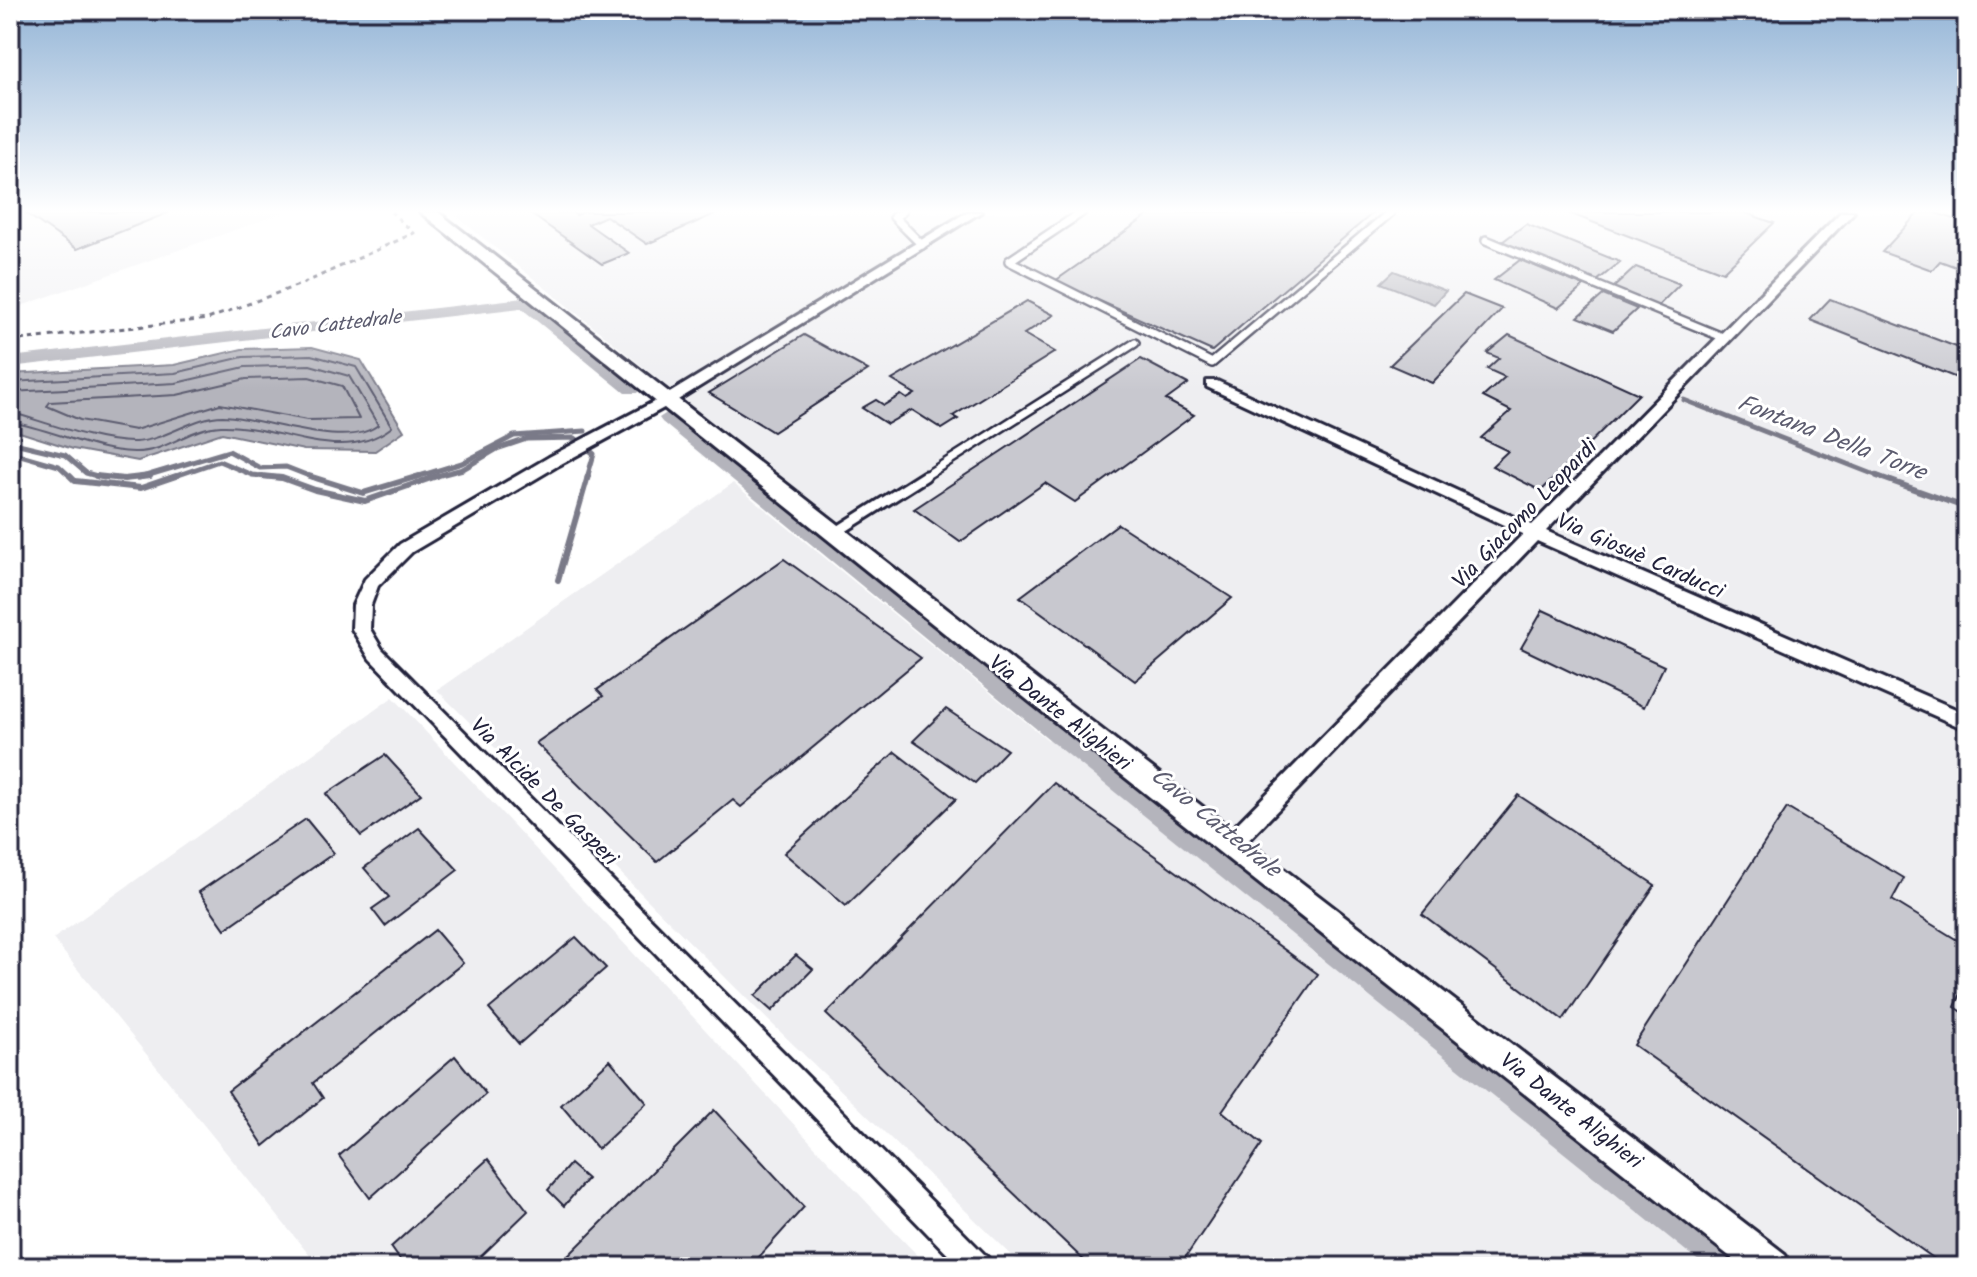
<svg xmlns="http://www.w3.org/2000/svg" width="1977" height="1277" viewBox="0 0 1977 1277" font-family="Kalam,sans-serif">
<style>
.built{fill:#eeeef1}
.water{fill:#b4b4bc;stroke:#7a7a88;stroke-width:2}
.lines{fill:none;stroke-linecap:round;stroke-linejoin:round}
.shore{stroke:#5c5c6f;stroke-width:2}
.stream-far1{stroke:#7a7a88;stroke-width:5}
.stream{stroke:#7a7a88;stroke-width:6}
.canal{fill:#b4b4bc;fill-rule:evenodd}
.building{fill:#c8c8cf;stroke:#22223b;stroke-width:2}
.lane-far1-casing{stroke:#22223b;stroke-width:12}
.lane-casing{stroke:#22223b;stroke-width:15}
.street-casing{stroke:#22223b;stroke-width:6}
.secondary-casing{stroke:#22223b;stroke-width:6}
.path{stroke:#22223b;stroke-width:3;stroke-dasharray:5 5;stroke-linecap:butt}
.lane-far1{stroke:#fff;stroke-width:7}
.lane{stroke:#fff;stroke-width:9}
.street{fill:#fff;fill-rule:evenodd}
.secondary{fill:#fff;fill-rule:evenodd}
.labels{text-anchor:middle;stroke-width:6;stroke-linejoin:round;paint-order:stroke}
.far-water-label{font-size:20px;font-style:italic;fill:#5c5c6f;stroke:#fff}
.street-label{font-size:22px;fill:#22223b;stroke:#fff}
.water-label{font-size:24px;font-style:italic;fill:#5c5c6f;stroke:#fff}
</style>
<rect width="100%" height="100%" fill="#fff"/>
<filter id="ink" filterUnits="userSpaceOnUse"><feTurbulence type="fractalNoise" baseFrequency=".0125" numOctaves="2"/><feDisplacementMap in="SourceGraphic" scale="16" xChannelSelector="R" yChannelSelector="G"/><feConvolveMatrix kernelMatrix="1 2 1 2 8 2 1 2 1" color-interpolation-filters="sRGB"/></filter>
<g filter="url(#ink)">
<g class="built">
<path d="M10,212H285L10,310Z"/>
<path d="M465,212H1967V1267H1024L768,1020L437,690L733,483L1048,740L1082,712L694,408L456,216Z"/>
<path d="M393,697L892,1229L929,1267H319L53,939Z"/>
</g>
<g class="water">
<path d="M1394,271L1446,291L1434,304L1381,283Z"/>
<path d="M312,347L361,360L404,431L375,451L304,450L222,433L138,461L73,449L10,429V374L174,365L242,349Z"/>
</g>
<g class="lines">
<g class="shore">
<path d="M309,377L342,386L359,419L307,420L220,404L135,430L80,420L47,406L50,402L177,395L246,379Z"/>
<path d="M10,382L175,373L243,357L311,355L356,367L392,427C340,467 279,424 221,426C190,427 166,453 134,452C92,451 52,429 10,422"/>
<path d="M10,392L176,383L245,367L310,365L349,376L378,425C346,451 262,417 223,416C194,416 164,441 135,442C99,443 45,422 10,412"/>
</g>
<g class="stream-far1">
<path d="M1684,400L1883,478"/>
<path d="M10,442L65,455L86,473L104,478"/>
<path d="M10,452L59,466L72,478"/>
<path d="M139,478L229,451L260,468L286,467L314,478"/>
<path d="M170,478L219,461L252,475L281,478"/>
<path d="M413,478L462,463L514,436L585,431"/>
<path d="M429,478L463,469L497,449L527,439L575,438L594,454L587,478"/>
</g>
<g class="stream">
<path d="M70,476L75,481L141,488L176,476"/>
<path d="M96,476L124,479L150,476"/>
<path d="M261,476L282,478L315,490L365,501L437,476"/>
<path d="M309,476L363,493L419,476"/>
<path d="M1877,476L1967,508"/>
<path d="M558,580L588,476"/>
</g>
<g class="canal">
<path d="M524,298L637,385L640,389L637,393H625L521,308L10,367V357Z"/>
<path d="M668,412L674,414L1066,726L1744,1255L1748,1267H1706L1050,740L662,422L659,418Z"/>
</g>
</g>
<g class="building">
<path d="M24,212H170L77,249Z"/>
<path d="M528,212H572L576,215L584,212H719L647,244L606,216L588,224L629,253L602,264Z"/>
<path d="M1153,212H1374L1212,351L1055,281Z"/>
<path d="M1566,212H1743L1774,223L1723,272Z"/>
<path d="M1919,212H1933L1967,223V271L1940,261L1932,270L1882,252Z"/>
<path d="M1526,224L1620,262L1597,281L1502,242Z"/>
<path d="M1520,260L1584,286L1558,308L1494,280Z"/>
<path d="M1636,267L1680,284L1658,306L1613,288Z"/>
<path d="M1464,294L1502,309L1432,383L1390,365Z"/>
<path d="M1603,295L1637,309L1613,331L1578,317Z"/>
<path d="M1830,299L1967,351V382L1810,320Z"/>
<path d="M1027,301L1054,315L1024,334L1055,352L953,416L958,419L942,429L912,410L887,424L862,408L876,400L884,405L901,395L907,399L915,394L892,380Z"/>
<path d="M804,335L868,370L773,432L709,393Z"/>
<path d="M1509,335L1639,394L1541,491L1492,466L1508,451L1481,438L1511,411L1483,397L1505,377L1487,369L1499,358L1487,353Z"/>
<path d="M1141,359L1188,384L1166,400L1194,415L1075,502L1045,483L960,542L914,509Z"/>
<path d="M1118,524L1232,598L1135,681L1020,597Z"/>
<path d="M784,559L921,658L741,807L733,800L657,862L536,743L603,696L597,690Z"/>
<path d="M1543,610L1664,666L1644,707L1521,648Z"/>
<path d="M946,709L1007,750L975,783L913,741Z"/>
<path d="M895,752L956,799L846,906L784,853Z"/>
<path d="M385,755L421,794L361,836L326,794Z"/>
<path d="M1054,783L1318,974L1222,1111L1262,1144L1179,1267H1091L826,1014Z"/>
<path d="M1518,795L1655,885L1563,1020L1422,914Z"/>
<path d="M1787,808L1904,878L1892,900L1967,946V980L1955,1007L1967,1015V1267H1946L1634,1045Z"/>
<path d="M306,819L334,853L225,929L199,892Z"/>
<path d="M419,828L458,870L385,926L372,909L389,897L364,868Z"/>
<path d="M435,930L463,963L313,1083L323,1098L264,1146L228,1091Z"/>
<path d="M576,937L606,968L519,1044L489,1009Z"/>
<path d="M796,955L813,969L772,1011L755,996Z"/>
<path d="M455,1056L486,1094L370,1198L339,1156Z"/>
<path d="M610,1060L647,1103L598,1149L561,1105Z"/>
<path d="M714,1110L804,1207L750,1267H557Z"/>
<path d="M488,1159L528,1211L470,1267H405L391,1247Z"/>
<path d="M570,1164L587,1179L564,1206L548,1190Z"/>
</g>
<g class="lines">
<defs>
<g id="lane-far1">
<path d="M902,212L894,217L922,245"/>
<path d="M1082,212L1009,261L1212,363L1391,212"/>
<path d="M1486,240L1725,338"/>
<path d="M922,478L1135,343"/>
</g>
<path id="lane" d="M835,533L925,476"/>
<g id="street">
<path d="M967,212H981L673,403L559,465L412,552L378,586L371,605L370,629L382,649L988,1258L992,1267H960L370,659L352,629L353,605L365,579L400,544L549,457L663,397Z"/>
<path d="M1841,212H1854L1546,531L1967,714V730L1537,541L1238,851L1231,853L1224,851L1221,844L1224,837L1523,534L1207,387V381H1217L1532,525Z"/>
</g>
<path id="secondary" d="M420,212H438L1048,688L1785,1254L1790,1267H1743L1030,702Z"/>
</defs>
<use href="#lane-far1" class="lane-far1-casing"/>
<use href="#lane" class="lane-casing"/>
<use href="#street" class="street-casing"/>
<use href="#secondary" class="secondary-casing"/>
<path class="path" d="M10,341L208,319L304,283L414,233L391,212"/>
<use href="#lane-far1" class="lane-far1"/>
<use href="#lane" class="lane"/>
<use href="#street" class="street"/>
<use href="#secondary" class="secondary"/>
</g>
</g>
<linearGradient id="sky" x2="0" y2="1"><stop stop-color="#93b4d6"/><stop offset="0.54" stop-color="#fff"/><stop offset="1" stop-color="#fff" stop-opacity="0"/></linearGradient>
<rect width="1977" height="391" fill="url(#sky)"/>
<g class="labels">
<g class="far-water-label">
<text transform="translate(335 324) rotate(-7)" y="7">Cavo Cattedrale</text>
</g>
<g class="street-label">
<text transform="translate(1524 513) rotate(-46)" y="8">Via Giacomo Leopardi</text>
<text transform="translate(1641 555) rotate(24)" y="8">Via Giosuè Carducci</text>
<text transform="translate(1061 712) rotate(38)" y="8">Via Dante Alighieri</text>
<text transform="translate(545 791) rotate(45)" y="8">Via Alcide De Gasperi</text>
<text transform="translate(1572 1110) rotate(38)" y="8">Via Dante Alighieri</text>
</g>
<g class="water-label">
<text transform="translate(1832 437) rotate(21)" y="8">Fontana Della Torre</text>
<text transform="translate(1216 822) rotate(39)" y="8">Cavo Cattedrale</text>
</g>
</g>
<rect width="1977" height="1277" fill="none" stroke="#fff" stroke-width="40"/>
<rect x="20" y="20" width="1937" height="1237" fill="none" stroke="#22223b" stroke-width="3" filter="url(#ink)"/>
</svg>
